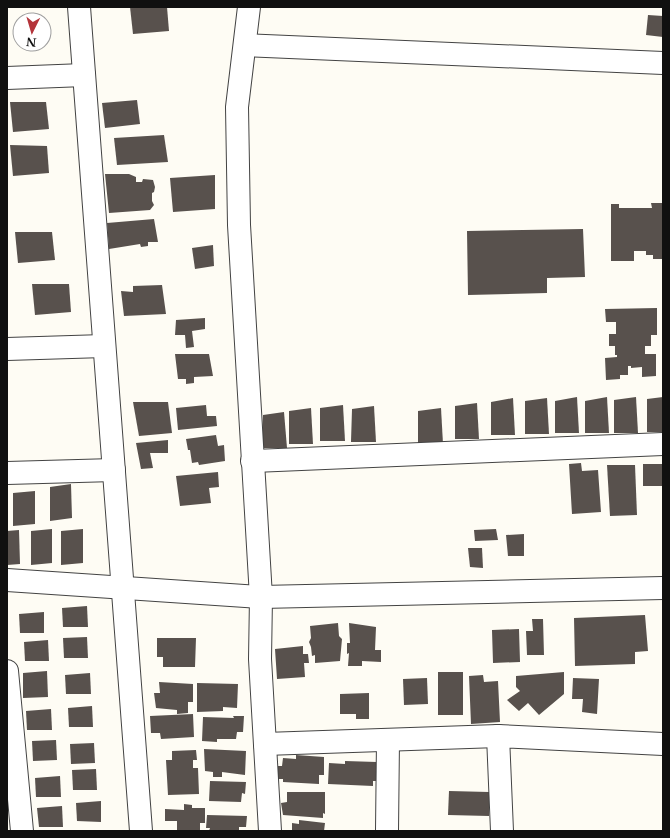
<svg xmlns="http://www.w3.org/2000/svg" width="670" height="838" viewBox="0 0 670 838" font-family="'Libre Baskerville',serif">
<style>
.building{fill:#58514d}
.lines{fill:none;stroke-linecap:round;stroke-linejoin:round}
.minor-casing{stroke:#434343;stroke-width:24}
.minor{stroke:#fff;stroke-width:22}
</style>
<rect width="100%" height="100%" fill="#fefcf4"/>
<g class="building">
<path d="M130,7H167L169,31L133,34Z"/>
<path d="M648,15L663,16V37L646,35Z"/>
<path d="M137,100L140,124L105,128L102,103Z"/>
<path d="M10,102H46L49,129L13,132Z"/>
<path d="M164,135L168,162L117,165L114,138Z"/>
<path d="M10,145L47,146L49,173L13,176Z"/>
<path d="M105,174H129L136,177V182H142L143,179L153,180L155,187L154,192L152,193V201L154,205L150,210L109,213Z"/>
<path d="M215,175V209L173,212L170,178Z"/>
<path d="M651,203H663V259H653V255H646V251H634V261H611V204H619V208H652Z"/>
<path d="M154,219L158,242H148V246L141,247L140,244L109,249L107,223Z"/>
<path d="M583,229L585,277L547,278V293L468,295L467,231Z"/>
<path d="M15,232H52L55,260L18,263Z"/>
<path d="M213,245L214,266L195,269L192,248Z"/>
<path d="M32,284H69L71,312L35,315Z"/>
<path d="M162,285L166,314L124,316L121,291L133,292V286Z"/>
<path d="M657,308V335H651V346H645V354H656V376L642,377V367L631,368V366H628V375H620V379L606,380L605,358L617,357V355H615V346H609V334H616V322H606L605,309Z"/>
<path d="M205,318V329L192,331L194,347L186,348L185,335H175L176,320Z"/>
<path d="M175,354H209L213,376L194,377V383L186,384V379H178Z"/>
<path d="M577,397L579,433H555V401Z"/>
<path d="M607,397L609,433H585V401Z"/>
<path d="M636,397L638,433H614V400Z"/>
<path d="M663,397V432H647V399Z"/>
<path d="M513,398L515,435H491V402Z"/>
<path d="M547,398L549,434H525V401Z"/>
<path d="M133,402H168L172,433L139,436Z"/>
<path d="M477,403L479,439H455V406Z"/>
<path d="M206,405L207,416H216L217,426L178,430L176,408Z"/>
<path d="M343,405L345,441H320V408Z"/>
<path d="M374,406L376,442H351L352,409Z"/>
<path d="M311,408L313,444H289V411Z"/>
<path d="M441,408L443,444H418V411Z"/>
<path d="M284,412L287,448H262L263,415Z"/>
<path d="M216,435L218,446L224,445L225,461L199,465L198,462L192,463L190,450H188L186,439Z"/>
<path d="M168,440V453H150L153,468L141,469L136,443Z"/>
<path d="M581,463L582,471L598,470L601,512L572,514L569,464Z"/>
<rect x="643" y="464" width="20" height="22"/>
<path d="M607,465H635L637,515L610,516Z"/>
<path d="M218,472L219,487L209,488L211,503L180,506L176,476Z"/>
<path d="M71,484L72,518L50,521V487Z"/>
<path d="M35,491V524L13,526V493Z"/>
<path d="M52,529V563L31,565V531Z"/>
<path d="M83,529V563L61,565V531Z"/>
<path d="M496,529L498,540L475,541L474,530Z"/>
<path d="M19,530L20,564L7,565V531Z"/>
<path d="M524,534V556H508L506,535Z"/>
<path d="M468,548H482L483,568L470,567Z"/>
<path d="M87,606L88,627H63L62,608Z"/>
<path d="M44,612V633H20L19,614Z"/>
<path d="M645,615L648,651L635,652V664L575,666L574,618Z"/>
<path d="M532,619H543L544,655H527L526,631H533Z"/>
<path d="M338,623L339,636L342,639L340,661L315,663V655L312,656L311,647L309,642L311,638L310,626Z"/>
<path d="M349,623L376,627L375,650H381V662L362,661V666H348L349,653L347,654V643H350Z"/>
<path d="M519,629L520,662L493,663L492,630Z"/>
<path d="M87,637L88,658H64L63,638Z"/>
<path d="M157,638H196L195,667H163V657H157Z"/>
<path d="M48,640L49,661H25L24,642Z"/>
<path d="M303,646V654H308L309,663H304L305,677L277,679L275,649Z"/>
<path d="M47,671L48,697L23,698V673Z"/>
<rect x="438" y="672" width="25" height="43"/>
<path d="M564,672V694L539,715L528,703L519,711L507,700L520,691L516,687V676Z"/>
<path d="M90,673L91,694H66L65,675Z"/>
<path d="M483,675L484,682L498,681L500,722L471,724L469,676Z"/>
<path d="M427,678L428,704L404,705L403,679Z"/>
<path d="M573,678L599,679L597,714L582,712L583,699H572Z"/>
<path d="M159,682L193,684V702H188V713L177,714V710L156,708L154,693H160Z"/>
<path d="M197,683L238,684L237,708L223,707V711L197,712Z"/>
<path d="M369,693V719H356V714H340V694Z"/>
<path d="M92,706L93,727H69L68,708Z"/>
<path d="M51,709L52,730H27L26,711Z"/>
<path d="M193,714L194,737L161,739L160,733H151L150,716Z"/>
<path d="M233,716H244L243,732H237L236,739H217V742L202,741L203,717L234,718Z"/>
<path d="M56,740L57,760L33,761L32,741Z"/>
<path d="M94,743L95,763L71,764L70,744Z"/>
<path d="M204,749L246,751L245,775L222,772V777H213V772L205,771Z"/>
<path d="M196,750L197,760H193V768H198L199,794L168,795L166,760H172V751Z"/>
<path d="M296,755L324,757V775H319V784L283,782V779H278V766H282L283,758L296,759Z"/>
<path d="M345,761L377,762L376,781H373V786L328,784L329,763L345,764Z"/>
<path d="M96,769L97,790H73L72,770Z"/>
<path d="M60,776L61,797H36L35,778Z"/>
<path d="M210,781L246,782L245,794L242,793L241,802L209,801Z"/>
<path d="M449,791L489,792V816L448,815Z"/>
<path d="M287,792H325V814L323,813V818L283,815L281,803L287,802Z"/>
<path d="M101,801V822L77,821L76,803Z"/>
<path d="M184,804L192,805V808H205V823H200V831H177V821H165V809L184,810Z"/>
<path d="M62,806L63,827H39L37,808Z"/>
<path d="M207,815L247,816L246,827H239V831H209L210,828H206Z"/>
<path d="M299,820L325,823L324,831H292V823L299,824Z"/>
</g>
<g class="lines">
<defs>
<g id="minor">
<path d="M79,7L141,831"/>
<path d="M249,7L237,107L239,225L261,597L260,659L270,831"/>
<path d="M245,45L663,63"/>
<path d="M7,78L84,75"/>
<path d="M7,349L104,346"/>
<path d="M252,461L663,444"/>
<path d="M7,473L114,470"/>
<path d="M7,580L261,597L663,588"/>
<path d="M7,671L22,831"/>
<path d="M265,744L498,736"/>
<path d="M387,831L388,740"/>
<path d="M502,831L498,736L663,744"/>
</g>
</defs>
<use href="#minor" class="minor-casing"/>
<use href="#minor" class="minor"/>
</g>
<rect width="670" height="838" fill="none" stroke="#101010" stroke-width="16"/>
<g transform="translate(32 32) rotate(185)"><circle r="19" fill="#ffffff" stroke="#9f9f9f"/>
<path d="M0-3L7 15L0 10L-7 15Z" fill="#b4343a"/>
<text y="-6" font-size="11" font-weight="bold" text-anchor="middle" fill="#101010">N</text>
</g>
</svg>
